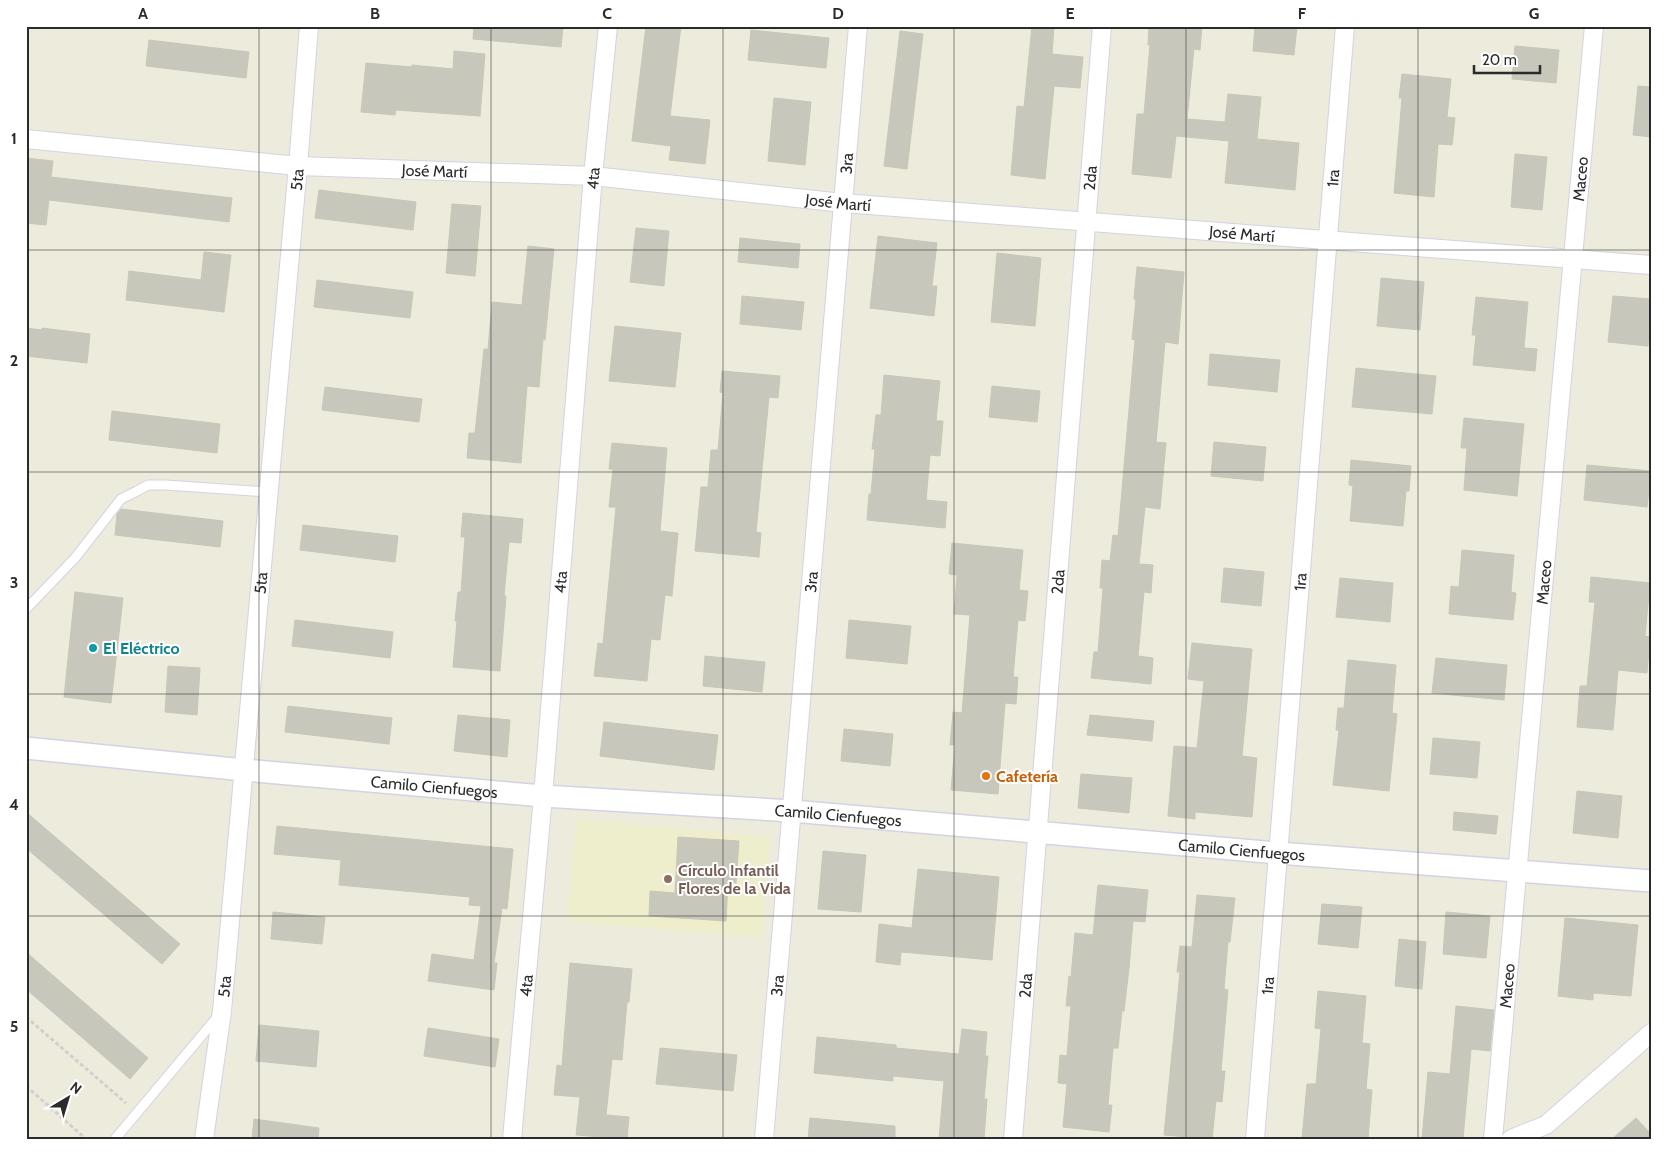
<svg xmlns="http://www.w3.org/2000/svg" width="1677" height="1165" viewBox="0 0 1677 1165" font-family="Cabin,sans-serif">
<style>
.education{fill:#eec}
.building{fill:#c8c7bc;stroke:#c8c7b6}
.lines{fill:none;stroke-linecap:round;stroke-linejoin:round}
.service-casing{stroke:#d4d2e3;stroke-width:11}
.minor-casing{stroke:#d4d2e3;stroke-width:20}
.tertiary-casing{stroke:#d4d2e3;stroke-width:24}
.path{stroke:#d0d0d0;stroke-width:3;stroke-dasharray:4 2.5;stroke-linecap:butt}
.service{stroke:#fff;stroke-width:9}
.minor{stroke:#fff;stroke-width:18}
.tertiary{stroke:#fff;stroke-width:21}
.grid{fill:none;stroke:#2b2b2b;stroke-width:1;stroke-opacity:0.55}
.culture-dot{fill:#0f9aa8;stroke:#fff;stroke-width:2}
.food-dot{fill:#e8710a;stroke:#fff;stroke-width:2}
.education-dot{fill:#8d6e63;stroke:#fff;stroke-width:2}
.labels{text-anchor:middle;stroke-width:4;stroke-linejoin:round;paint-order:stroke}
.street-label{font-size:16px;fill:#2b2b2b;stroke:#fff}
.culture-label{font-size:16px;font-weight:bold;fill:#0d838f;stroke:#fff;text-anchor:start}
.food-label{font-size:16px;font-weight:bold;fill:#c56008;stroke:#fff;text-anchor:start}
.education-label{font-size:16px;font-weight:bold;fill:#785e54;stroke:#fff;text-anchor:start}
.neatline{fill:none;stroke:#2b2b2b;stroke-width:2}
.grid-label{font-size:16px;text-anchor:middle;font-weight:bold;fill:#2b2b2b}
</style>
<rect width="100%" height="100%" fill="#edebdc"/>
<path class="education" d="M576,819L770,837L761,938L567,921Z"/>
<g class="building">
<path d="M474,26H563L561,47L473,39Z"/>
<path d="M646,26H681L670,116L710,120L705,164L669,160L671,146L632,141Z"/>
<path d="M1032,26H1054L1052,54L1083,57L1080,88L1054,86L1045,179L1011,175L1017,106L1024,107Z"/>
<path d="M1149,26H1202L1200,50L1194,49L1187,119L1225,122L1228,94L1261,97L1257,139L1299,143L1295,190L1225,183L1229,141L1176,136L1171,178L1132,174L1137,114H1144L1150,45H1148Z"/>
<path d="M1255,26H1297L1294,55L1253,51Z"/>
<path d="M751,30L829,38L826,68L748,60Z"/>
<path d="M900,31L923,34L907,169L884,166Z"/>
<path d="M149,40L249,52L246,78L146,66Z"/>
<path d="M1515,46L1559,50L1556,83L1512,79Z"/>
<path d="M454,51L485,54L480,116L396,110L395,115L361,112L366,63L411,67L412,65L453,69Z"/>
<path d="M1402,74L1451,79L1447,117L1455,118L1452,145L1438,144L1434,197L1394,193L1402,98H1399Z"/>
<path d="M1638,86L1651,87V137L1633,135Z"/>
<path d="M774,98L811,102L805,165L768,161Z"/>
<path d="M1515,154L1547,157L1542,210L1511,207Z"/>
<path d="M26,158L53,161L51,177L232,198L229,222L49,200L46,225L26,223Z"/>
<path d="M319,190L416,202L413,230L315,218Z"/>
<path d="M452,204L481,206L475,276L446,273Z"/>
<path d="M636,228L669,231L664,286L630,282Z"/>
<path d="M878,236L937,243L932,286H937L934,316L870,308Z"/>
<path d="M740,238L800,244L798,268L738,262Z"/>
<path d="M528,246L554,249L545,340L543,339L539,387L527,386L521,463L467,458L469,433H475L484,349H488L492,302L522,305Z"/>
<path d="M204,252L231,255L224,312L126,300L129,271L201,280Z"/>
<path d="M997,253L1041,258L1035,326L991,322Z"/>
<path d="M1137,267L1184,272L1178,344L1165,342L1156,442L1166,443L1160,509L1145,507L1139,564L1153,565L1151,593L1144,592L1138,656L1153,658L1151,684L1091,678L1094,652H1098L1103,588H1100L1102,560L1110,561L1113,535L1118,536L1135,340L1132,339L1136,300L1134,299Z"/>
<path d="M1381,278L1424,282L1420,330L1377,326Z"/>
<path d="M317,280L413,292L410,318L314,307Z"/>
<path d="M742,296L804,302L801,330L740,324Z"/>
<path d="M1613,296L1651,299L1648,346L1608,342Z"/>
<path d="M1476,297L1528,302L1524,348L1537,349L1535,371L1473,365L1476,335H1472Z"/>
<path d="M615,326L681,333L675,387L609,381Z"/>
<path d="M26,328L42,330V328L90,334L87,363L26,356Z"/>
<path d="M1210,354L1280,360L1277,392L1208,385Z"/>
<path d="M1356,368L1436,376L1432,414L1352,407Z"/>
<path d="M722,371L780,376L778,398L769,397L756,532L761,533L759,557L695,551L701,487H708L711,450H718L723,393L720,392Z"/>
<path d="M884,375L940,381L936,421H943L940,456L930,455L926,500L947,502L945,528L867,520L869,494H871L875,449H872L876,415H881Z"/>
<path d="M992,386L1040,391L1037,422L989,417Z"/>
<path d="M325,387L422,399L419,422L322,410Z"/>
<path d="M112,411L220,424L217,453L109,440Z"/>
<path d="M1464,418L1524,424L1517,496L1464,490L1467,448H1461Z"/>
<path d="M1214,442L1266,447L1263,481L1211,476Z"/>
<path d="M612,443L667,448L660,531L678,533L672,596L665,595L660,640L651,639L647,681L594,676L598,643L603,644L616,507H609L613,469H609Z"/>
<path d="M1351,460L1411,466L1409,491H1406L1403,526L1350,521L1353,486L1349,485Z"/>
<path d="M1587,465L1651,471L1647,507L1584,500Z"/>
<path d="M121,509L223,521L220,547L115,535L117,514Z"/>
<path d="M463,513L523,519L521,543L509,542L504,596H506L500,671L453,667L457,621H455L458,592H461L465,537H461Z"/>
<path d="M303,525L398,536L395,562L300,550Z"/>
<path d="M952,543L1023,550L1019,590L1028,591L1025,621L1018,620L1013,677H1018L1016,704L1005,703L998,794L951,790L955,745H950L953,712L962,713L970,615L954,614L957,575L949,574Z"/>
<path d="M1462,550L1514,555L1511,592L1516,593L1513,620L1449,614L1451,586L1459,587Z"/>
<path d="M1224,568L1264,572L1261,606L1221,602Z"/>
<path d="M1591,577L1650,583L1645,636L1650,637L1647,673L1618,670L1613,730L1577,727L1580,686H1587L1595,602H1589Z"/>
<path d="M1340,578L1393,583L1390,622L1336,617Z"/>
<path d="M75,592L123,598L111,703L64,697Z"/>
<path d="M295,620L393,632L390,658L292,646Z"/>
<path d="M849,620L911,626L907,664L846,658Z"/>
<path d="M1192,643L1252,649L1242,756L1257,758L1252,817L1195,812V819L1168,816L1174,746L1197,748L1204,681L1188,679Z"/>
<path d="M705,656L765,662L762,692L703,686Z"/>
<path d="M1436,658L1507,665L1504,700L1432,693Z"/>
<path d="M1348,660L1396,665L1392,713L1397,714L1389,791L1333,785L1339,730H1336L1338,708H1344Z"/>
<path d="M168,666L200,668L197,715L165,712Z"/>
<path d="M288,706L392,718L389,744L285,732Z"/>
<path d="M458,715L510,720L507,757L454,751Z"/>
<path d="M1090,715L1154,721L1152,741L1087,735Z"/>
<path d="M604,722L718,735L714,770L600,756Z"/>
<path d="M844,729L893,734L890,766L841,761Z"/>
<path d="M1433,738L1480,742L1477,778L1430,774Z"/>
<path d="M1081,774L1132,778L1129,813L1078,808Z"/>
<path d="M1577,791L1622,796L1618,838L1573,833Z"/>
<path d="M26,812L180,944L162,964L26,848Z"/>
<path d="M1454,812L1498,816L1496,834L1453,830Z"/>
<path d="M277,826L513,849L507,909L502,908L494,963H497L494,990L428,981L432,954L474,960L481,906L469,905L470,897L339,885L341,860L274,854Z"/>
<path d="M678,837L739,841L736,883L728,882L726,921L649,916L650,891L675,893Z"/>
<path d="M823,851L866,855L861,912L818,909Z"/>
<path d="M918,869L999,877L992,960L901,952L900,965L876,962L879,924L912,928Z"/>
<path d="M1098,885L1148,890L1145,922L1133,921L1129,968L1124,1011H1122L1118,1048H1113L1108,1105H1112L1109,1132L1063,1127L1067,1084L1058,1083L1060,1055L1067,1056L1071,1006H1066L1069,976L1071,977L1075,933L1093,935Z"/>
<path d="M1197,895L1235,898L1230,942H1228L1224,989L1228,990L1221,1071H1225L1222,1102L1216,1101L1212,1139L1164,1135L1180,972H1177L1180,946L1192,947Z"/>
<path d="M1322,904L1362,907L1358,948L1318,944Z"/>
<path d="M273,912L325,917L322,944L271,939Z"/>
<path d="M1446,912L1490,916L1486,958L1443,954Z"/>
<path d="M1565,918L1638,925L1631,996L1593,993V1000L1558,996Z"/>
<path d="M1399,939L1426,942L1422,989L1395,986Z"/>
<path d="M26,952L148,1058L130,1079L26,989Z"/>
<path d="M570,963L632,969L629,1002H627L622,1060L612,1059L606,1115L629,1117L627,1139L576,1135L580,1097L554,1095L557,1065L562,1066Z"/>
<path d="M1318,991L1366,996L1362,1043L1370,1044L1366,1089L1372,1090L1368,1139H1302L1307,1084H1316L1321,1029L1315,1028Z"/>
<path d="M1456,1006L1494,1010L1490,1051L1471,1049L1463,1139H1422L1428,1072L1450,1074Z"/>
<path d="M259,1025L319,1031L316,1067L256,1061Z"/>
<path d="M428,1028L499,1039L495,1067L424,1056Z"/>
<path d="M962,1029L987,1032L985,1056H988L984,1099H987L984,1139H939L944,1081L893,1076V1081L814,1073L817,1037L896,1045V1048L959,1054Z"/>
<path d="M660,1048L737,1055L733,1091L656,1084Z"/>
<path d="M810,1118L895,1126V1139H808Z"/>
<path d="M1636,1118L1651,1134V1139H1612Z"/>
<path d="M254,1119L319,1128L318,1139H252Z"/>
</g>
<g class="lines">
<defs>
<g id="service">
<path d="M26,609L75,558L121,499L137,491L148,485H166L268,492"/>
<path d="M115,1139L219,1015"/>
</g>
<g id="minor">
<path id="s1" d="M26,139L298,166L593,176L843,203L1651,265"/>
<path id="s2" d="M204,1139L222,1011L298,166L309,26"/>
<path id="s3" d="M512,1139L543,796L593,176L608,26"/>
<path id="s4" d="M764,1139L858,26"/>
<path id="s5" d="M1013,1139L1102,26"/>
<path id="s6" d="M1255,1139L1345,26"/>
<path id="s7" d="M1493,1139L1594,26"/>
<path d="M1511,1139L1546,1125L1651,1033"/>
</g>
<g id="tertiary">
<path id="s8" d="M26,748L244,770L543,796L792,811L1278,853L1651,881"/>
</g>
</defs>
<use href="#service" class="service-casing"/>
<use href="#minor" class="minor-casing"/>
<use href="#tertiary" class="tertiary-casing"/>
<g class="path">
<path d="M26,1017L126,1103"/>
<path d="M26,1086L86,1139"/>
</g>
<use href="#service" class="service"/>
<use href="#minor" class="minor"/>
<use href="#tertiary" class="tertiary"/>
</g>
<path class="grid" d="M259,26V1139M491,26V1139M723,26V1139M954,26V1139M1186,26V1139M1418,26V1139M26,250H1651M26,472H1651M26,694H1651M26,916H1651"/>
<circle class="culture-dot" cx="93" cy="648" r="5"/>
<circle class="food-dot" cx="986" cy="776" r="5"/>
<circle class="education-dot" cx="668" cy="879" r="5"/>
<g class="labels">
<g class="street-label">
<text dy="6" stroke="none"><textPath href="#s4" startOffset="979">3ra</textPath></text>
<text dy="6" stroke="none"><textPath href="#s1" startOffset="410">José Martí</textPath></text>
<text dy="6" stroke="none"><textPath href="#s3" startOffset="964">4ta</textPath></text>
<text dy="6" stroke="none"><textPath href="#s5" startOffset="964">2da</textPath></text>
<text dy="6" stroke="none"><textPath href="#s6" startOffset="964">1ra</textPath></text>
<text dy="6" stroke="none"><textPath href="#s7" startOffset="964">Maceo</textPath></text>
<text dy="6" stroke="none"><textPath href="#s2" startOffset="964">5ta</textPath></text>
<text dy="6" stroke="none"><textPath href="#s1" startOffset="815">José Martí</textPath></text>
<text dy="6" stroke="none"><textPath href="#s1" startOffset="1220">José Martí</textPath></text>
<text dy="6" stroke="none"><textPath href="#s3" startOffset="559">4ta</textPath></text>
<text dy="6" stroke="none"><textPath href="#s5" startOffset="559">2da</textPath></text>
<text dy="6" stroke="none"><textPath href="#s6" startOffset="559">1ra</textPath></text>
<text dy="6" stroke="none"><textPath href="#s7" startOffset="559">Maceo</textPath></text>
<text dy="6" stroke="none"><textPath href="#s2" startOffset="559">5ta</textPath></text>
<text dy="6" stroke="none"><textPath href="#s4" startOffset="559">3ra</textPath></text>
<text dy="6" stroke="none"><textPath href="#s8" startOffset="410">Camilo Cienfuegos</textPath></text>
<text dy="6" stroke="none"><textPath href="#s8" startOffset="815">Camilo Cienfuegos</textPath></text>
<text dy="6" stroke="none"><textPath href="#s8" startOffset="1220">Camilo Cienfuegos</textPath></text>
<text dy="6" stroke="none"><textPath href="#s2" startOffset="154">5ta</textPath></text>
<text dy="6" stroke="none"><textPath href="#s3" startOffset="154">4ta</textPath></text>
<text dy="6" stroke="none"><textPath href="#s4" startOffset="154">3ra</textPath></text>
<text dy="6" stroke="none"><textPath href="#s5" startOffset="154">2da</textPath></text>
<text dy="6" stroke="none"><textPath href="#s6" startOffset="154">1ra</textPath></text>
<text dy="6" stroke="none"><textPath href="#s7" startOffset="154">Maceo</textPath></text>
</g>
<g class="culture-label">
<text x="103" y="654">El Eléctrico</text>
</g>
<g class="food-label">
<text x="996" y="782">Cafetería</text>
</g>
<g class="education-label">
<text x="678" y="876">Círculo Infantil<tspan x="678" dy="18">Flores de la Vida</tspan></text>
</g>
</g>
<rect width="1677" height="1165" fill="none" stroke="#ffffff" stroke-width="55"/>
<g transform="translate(68 1098) rotate(38)" stroke="#ffffff" stroke-width="4" paint-order="stroke">
<path d="M0-4L9 19L0 12L-9 19Z" fill="#2b2b2b"/>
<text y="-8" font-size="14" font-weight="bold" text-anchor="middle" fill="#2b2b2b">N</text>
</g>
<path d="M1474 65v8h66v-8" fill="none" stroke="#2b2b2b" stroke-width="2.5"/>
<text x="1482" y="65" font-size="15" fill="#2b2b2b" stroke="#ffffff" stroke-width="4" paint-order="stroke">20 m</text>
<rect x="28" y="28" width="1622" height="1110" class="neatline"/>
<g class="grid-label">
<text x="143" y="19">A</text>
<text x="375" y="19">B</text>
<text x="607" y="19">C</text>
<text x="838" y="19">D</text>
<text x="1070" y="19">E</text>
<text x="1302" y="19">F</text>
<text x="1534" y="19">G</text>
<text x="14" y="144">1</text>
<text x="14" y="366">2</text>
<text x="14" y="588">3</text>
<text x="14" y="810">4</text>
<text x="14" y="1032">5</text>
</g>
</svg>
